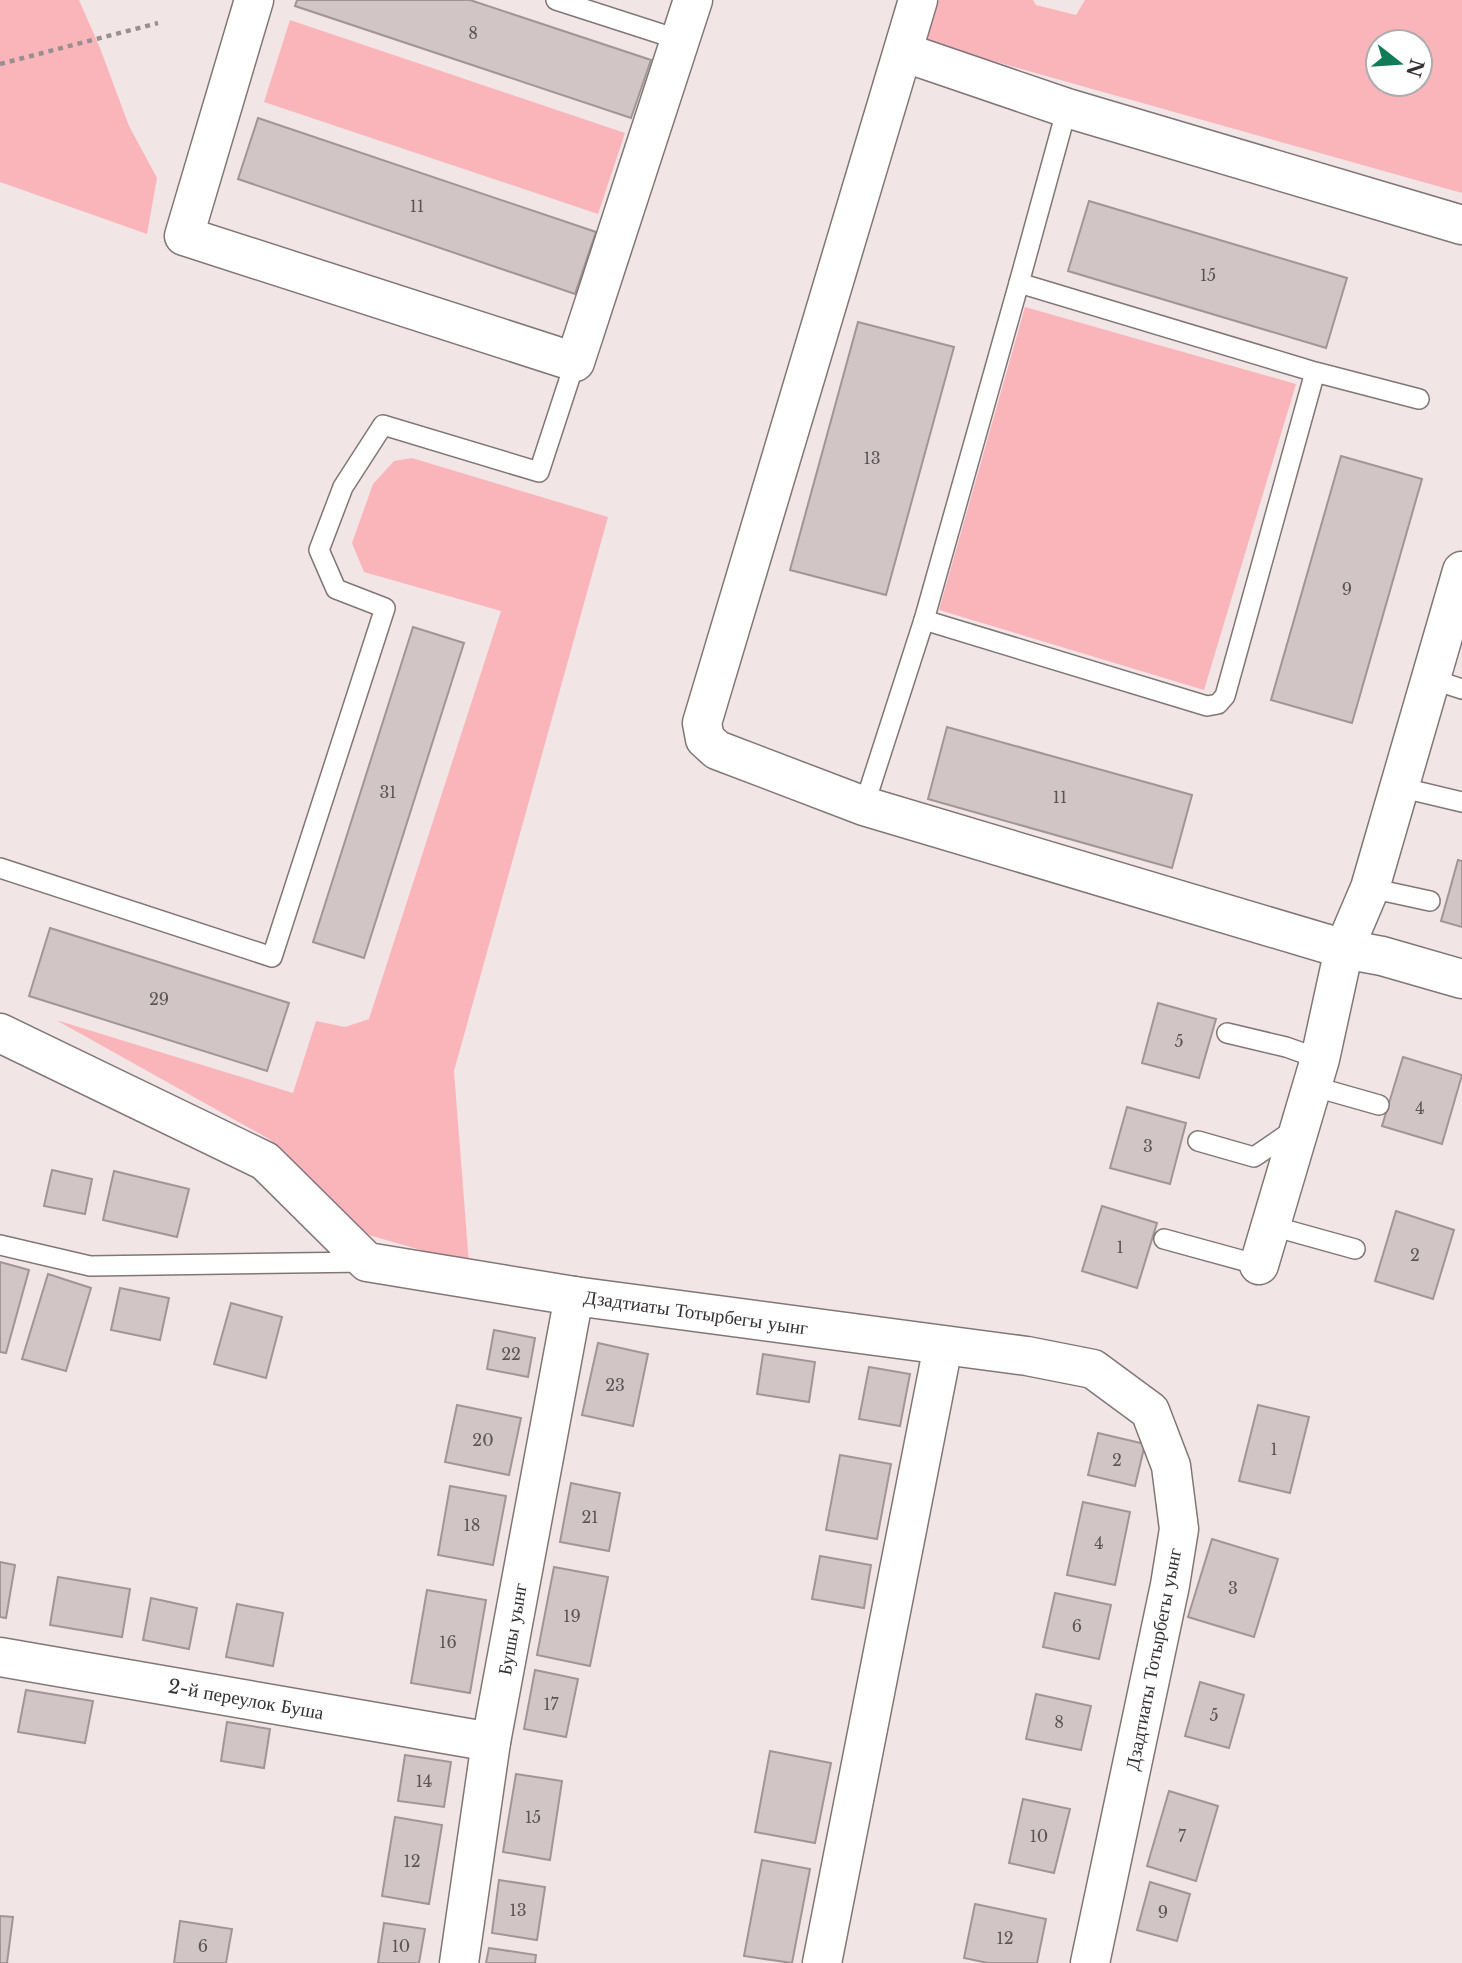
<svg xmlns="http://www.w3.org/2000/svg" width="1462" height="1963" viewBox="0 0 1462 1963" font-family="'Libre Baskerville',serif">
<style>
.green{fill:#fab5bb;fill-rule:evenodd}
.building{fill:#d1c5c5;stroke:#a19596;stroke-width:2}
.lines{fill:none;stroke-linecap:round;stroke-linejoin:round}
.service-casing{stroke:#817677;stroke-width:22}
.minor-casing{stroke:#817677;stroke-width:41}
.path{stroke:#998f90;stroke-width:4.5;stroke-dasharray:5 5;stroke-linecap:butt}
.service{stroke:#fff;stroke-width:19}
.minor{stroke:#fff;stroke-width:38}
.labels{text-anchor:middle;stroke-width:6;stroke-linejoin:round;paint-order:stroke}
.number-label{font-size:16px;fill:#5c5556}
.street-label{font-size:19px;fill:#353031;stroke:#fff}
</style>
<rect width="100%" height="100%" fill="#f2e5e6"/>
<g class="green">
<path d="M0,0H79L100,48L129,126L157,178L147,234L0,182Z"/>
<path d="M939,0H1033L1036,5L1076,15L1085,0H1462V193L922,41ZM1378,42H1420V84H1378Z"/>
<path d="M290,20L625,133L598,214L264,102Z"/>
<path d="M1025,307L1296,384L1204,690L939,610Z"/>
<path d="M412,458L608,517L454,1071L469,1264L362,1233L271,1140L56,1020L293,1093L316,1021L345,1027L369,1019L501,611L364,572L352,543L373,484L394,461Z"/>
</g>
<g class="building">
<path d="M297,0H470L651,60L631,118L295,6Z"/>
<path d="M258,118L596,232L575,294L238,179Z"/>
<path d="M1089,201L1347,278L1326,348L1068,271Z"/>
<path d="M858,322L954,347L886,595L790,570Z"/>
<path d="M1341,456L1422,479L1352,723L1271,700Z"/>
<path d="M413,627L464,643L364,958L313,942Z"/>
<path d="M947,727L1192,795L1172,868L928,799Z"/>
<path d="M1458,860L1462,861V927L1441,921Z"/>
<path d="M50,928L289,1003L267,1071L29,996Z"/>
<path d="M1158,1003L1216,1019L1199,1078L1142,1063Z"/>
<path d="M1403,1057L1462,1075L1442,1144L1382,1126Z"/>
<path d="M1127,1107L1186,1123L1170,1184L1110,1168Z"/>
<path d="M52,1170L92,1179L85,1214L44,1206Z"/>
<path d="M114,1171L189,1189L177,1237L103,1220Z"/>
<path d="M1102,1206L1157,1223L1137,1288L1082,1271Z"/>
<path d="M1396,1211L1454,1230L1433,1299L1375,1281Z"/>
<path d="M0,1262L29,1270L6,1353L0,1352Z"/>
<path d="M48,1274L91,1288L66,1371L22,1359Z"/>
<path d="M120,1288L169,1298L160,1340L111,1330Z"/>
<path d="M231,1303L282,1317L266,1378L214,1364Z"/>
<path d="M494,1330L535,1338L528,1377L487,1369Z"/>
<path d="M598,1343L648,1354L633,1426L582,1415Z"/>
<path d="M763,1354L815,1362L809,1402L757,1394Z"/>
<path d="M869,1367L910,1374L900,1426L859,1419Z"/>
<path d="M457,1405L521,1418L509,1475L445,1462Z"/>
<path d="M1258,1405L1309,1417L1290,1493L1239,1481Z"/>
<path d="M1098,1433L1145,1444L1135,1486L1088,1475Z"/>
<path d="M840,1455L891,1464L877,1539L826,1530Z"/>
<path d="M571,1483L620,1493L609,1551L560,1542Z"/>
<path d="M450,1486L506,1496L493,1565L438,1555Z"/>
<path d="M1083,1502L1130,1512L1115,1585L1067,1575Z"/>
<path d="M1212,1539L1278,1559L1254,1637L1188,1617Z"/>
<path d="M820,1556L871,1565L864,1608L812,1599Z"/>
<path d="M0,1562L15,1565L6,1618L0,1617Z"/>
<path d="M554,1567L608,1577L590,1666L537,1655Z"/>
<path d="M58,1577L130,1589L122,1637L50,1625Z"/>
<path d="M427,1590L486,1600L470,1693L411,1683Z"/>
<path d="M1055,1593L1111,1605L1099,1659L1043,1647Z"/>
<path d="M151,1598L197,1608L189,1649L143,1640Z"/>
<path d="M237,1604L283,1613L273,1666L226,1657Z"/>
<path d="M535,1670L578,1679L566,1737L524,1729Z"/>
<path d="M1200,1682L1244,1695L1229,1748L1185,1736Z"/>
<path d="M26,1690L93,1701L85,1743L18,1732Z"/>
<path d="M1036,1694L1091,1706L1081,1750L1026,1739Z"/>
<path d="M227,1722L270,1729L264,1768L221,1761Z"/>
<path d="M770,1751L831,1763L815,1843L755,1832Z"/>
<path d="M405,1755L451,1762L444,1807L398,1801Z"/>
<path d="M516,1774L562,1781L550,1860L503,1852Z"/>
<path d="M1169,1791L1218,1806L1196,1881L1147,1866Z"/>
<path d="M1023,1799L1070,1809L1054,1873L1009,1863Z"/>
<path d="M395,1817L442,1825L429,1904L382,1896Z"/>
<path d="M762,1860L810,1869L792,1963L744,1956Z"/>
<path d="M499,1880L545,1887L537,1940L492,1933Z"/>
<path d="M1150,1882L1190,1894L1177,1941L1137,1930Z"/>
<path d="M975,1904L1046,1919L1037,1963H988L964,1958Z"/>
<path d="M0,1916L13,1917L7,1963H0Z"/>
<path d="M180,1921L232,1929L226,1963H174Z"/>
<path d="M384,1923L425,1929L419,1963H378Z"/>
<path d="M489,1948L536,1955L535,1963H486Z"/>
</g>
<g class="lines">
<defs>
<g id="service">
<path d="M556,0L680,40"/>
<path d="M1019,283L1067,108"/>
<path d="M1315,372L1225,696L1218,704L1207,706L924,620L1019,283L1315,372L1419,399"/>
<path d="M1431,679L1462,689"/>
<path d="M1399,787L1462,802"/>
<path d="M864,806L924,620"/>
<path d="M0,868L272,957L385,608L336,589L319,550L343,487L383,425L539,472L575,362"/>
<path d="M1370,888L1430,901"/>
<path d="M1227,1033L1286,1047L1320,1059"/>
<path d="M1312,1086L1379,1105"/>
<path d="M1198,1141L1254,1157L1295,1129"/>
<path d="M1272,1226L1355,1249"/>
<path d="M1164,1239L1259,1265"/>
<path d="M0,1245L90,1266L366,1262"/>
</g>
<g id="minor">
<path d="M254,0L184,236L575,362L693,0"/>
<path d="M918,0L702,723L705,739L717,750L864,806L1344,949L1382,956L1462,979"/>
<path d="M903,52L1067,108L1462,225"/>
<path d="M0,1033L265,1161L367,1262L574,1296L1027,1356L1093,1369L1150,1411L1171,1466L1179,1529L1170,1585L1090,1963"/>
<path d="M1259,1265L1320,1059L1344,949L1370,888L1462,571"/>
<path d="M0,1657L491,1742"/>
<path d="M459,1963L491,1742L574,1296"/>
<path d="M822,1963L943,1346"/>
</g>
</defs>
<use href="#service" class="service-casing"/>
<use href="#minor" class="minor-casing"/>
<path class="path" d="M0,64L158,23"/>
<use href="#service" class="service"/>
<use href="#minor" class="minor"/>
</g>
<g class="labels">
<g class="number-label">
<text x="473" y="39">8</text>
<text x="417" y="212">11</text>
<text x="1208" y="281">15</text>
<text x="872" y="464">13</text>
<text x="1347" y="595">9</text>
<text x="388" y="798">31</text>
<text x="1060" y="803">11</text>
<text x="159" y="1005">29</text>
<text x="1179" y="1047">5</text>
<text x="1420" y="1114">4</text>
<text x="1148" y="1152">3</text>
<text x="1120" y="1253">1</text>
<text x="1415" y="1261">2</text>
<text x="511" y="1360">22</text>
<text x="615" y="1391">23</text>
<text x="483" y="1446">20</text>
<text x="1274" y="1455">1</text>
<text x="1117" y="1466">2</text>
<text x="590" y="1523">21</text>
<text x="472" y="1531">18</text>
<text x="1099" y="1549">4</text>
<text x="1233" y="1594">3</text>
<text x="572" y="1622">19</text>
<text x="1077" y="1632">6</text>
<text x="448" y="1648">16</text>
<text x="551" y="1710">17</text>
<text x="1214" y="1721">5</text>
<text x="1059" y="1728">8</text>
<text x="424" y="1787">14</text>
<text x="533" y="1823">15</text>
<text x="1039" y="1842">10</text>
<text x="1182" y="1842">7</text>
<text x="412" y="1867">12</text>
<text x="518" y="1916">13</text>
<text x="1163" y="1918">9</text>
<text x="1005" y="1944">12</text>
<text x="203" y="1952">6</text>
<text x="401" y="1952">10</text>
</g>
<g class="street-label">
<text transform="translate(696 1312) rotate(8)" y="7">Дзадтиаты Тотырбегы уынг</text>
<text transform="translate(512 1629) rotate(-80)" y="7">Бушы уынг</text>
<text transform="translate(1153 1659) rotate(-79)" y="7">Дзадтиаты Тотырбегы уынг</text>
<text transform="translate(246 1699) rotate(10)" y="7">2-й переулок Буша</text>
</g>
</g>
<g transform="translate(1399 63) rotate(107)"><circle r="33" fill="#ffffff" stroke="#aeacad" stroke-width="2"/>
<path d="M0-5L12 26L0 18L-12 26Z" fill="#107c57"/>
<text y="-10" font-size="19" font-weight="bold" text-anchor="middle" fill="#353031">N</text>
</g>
</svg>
